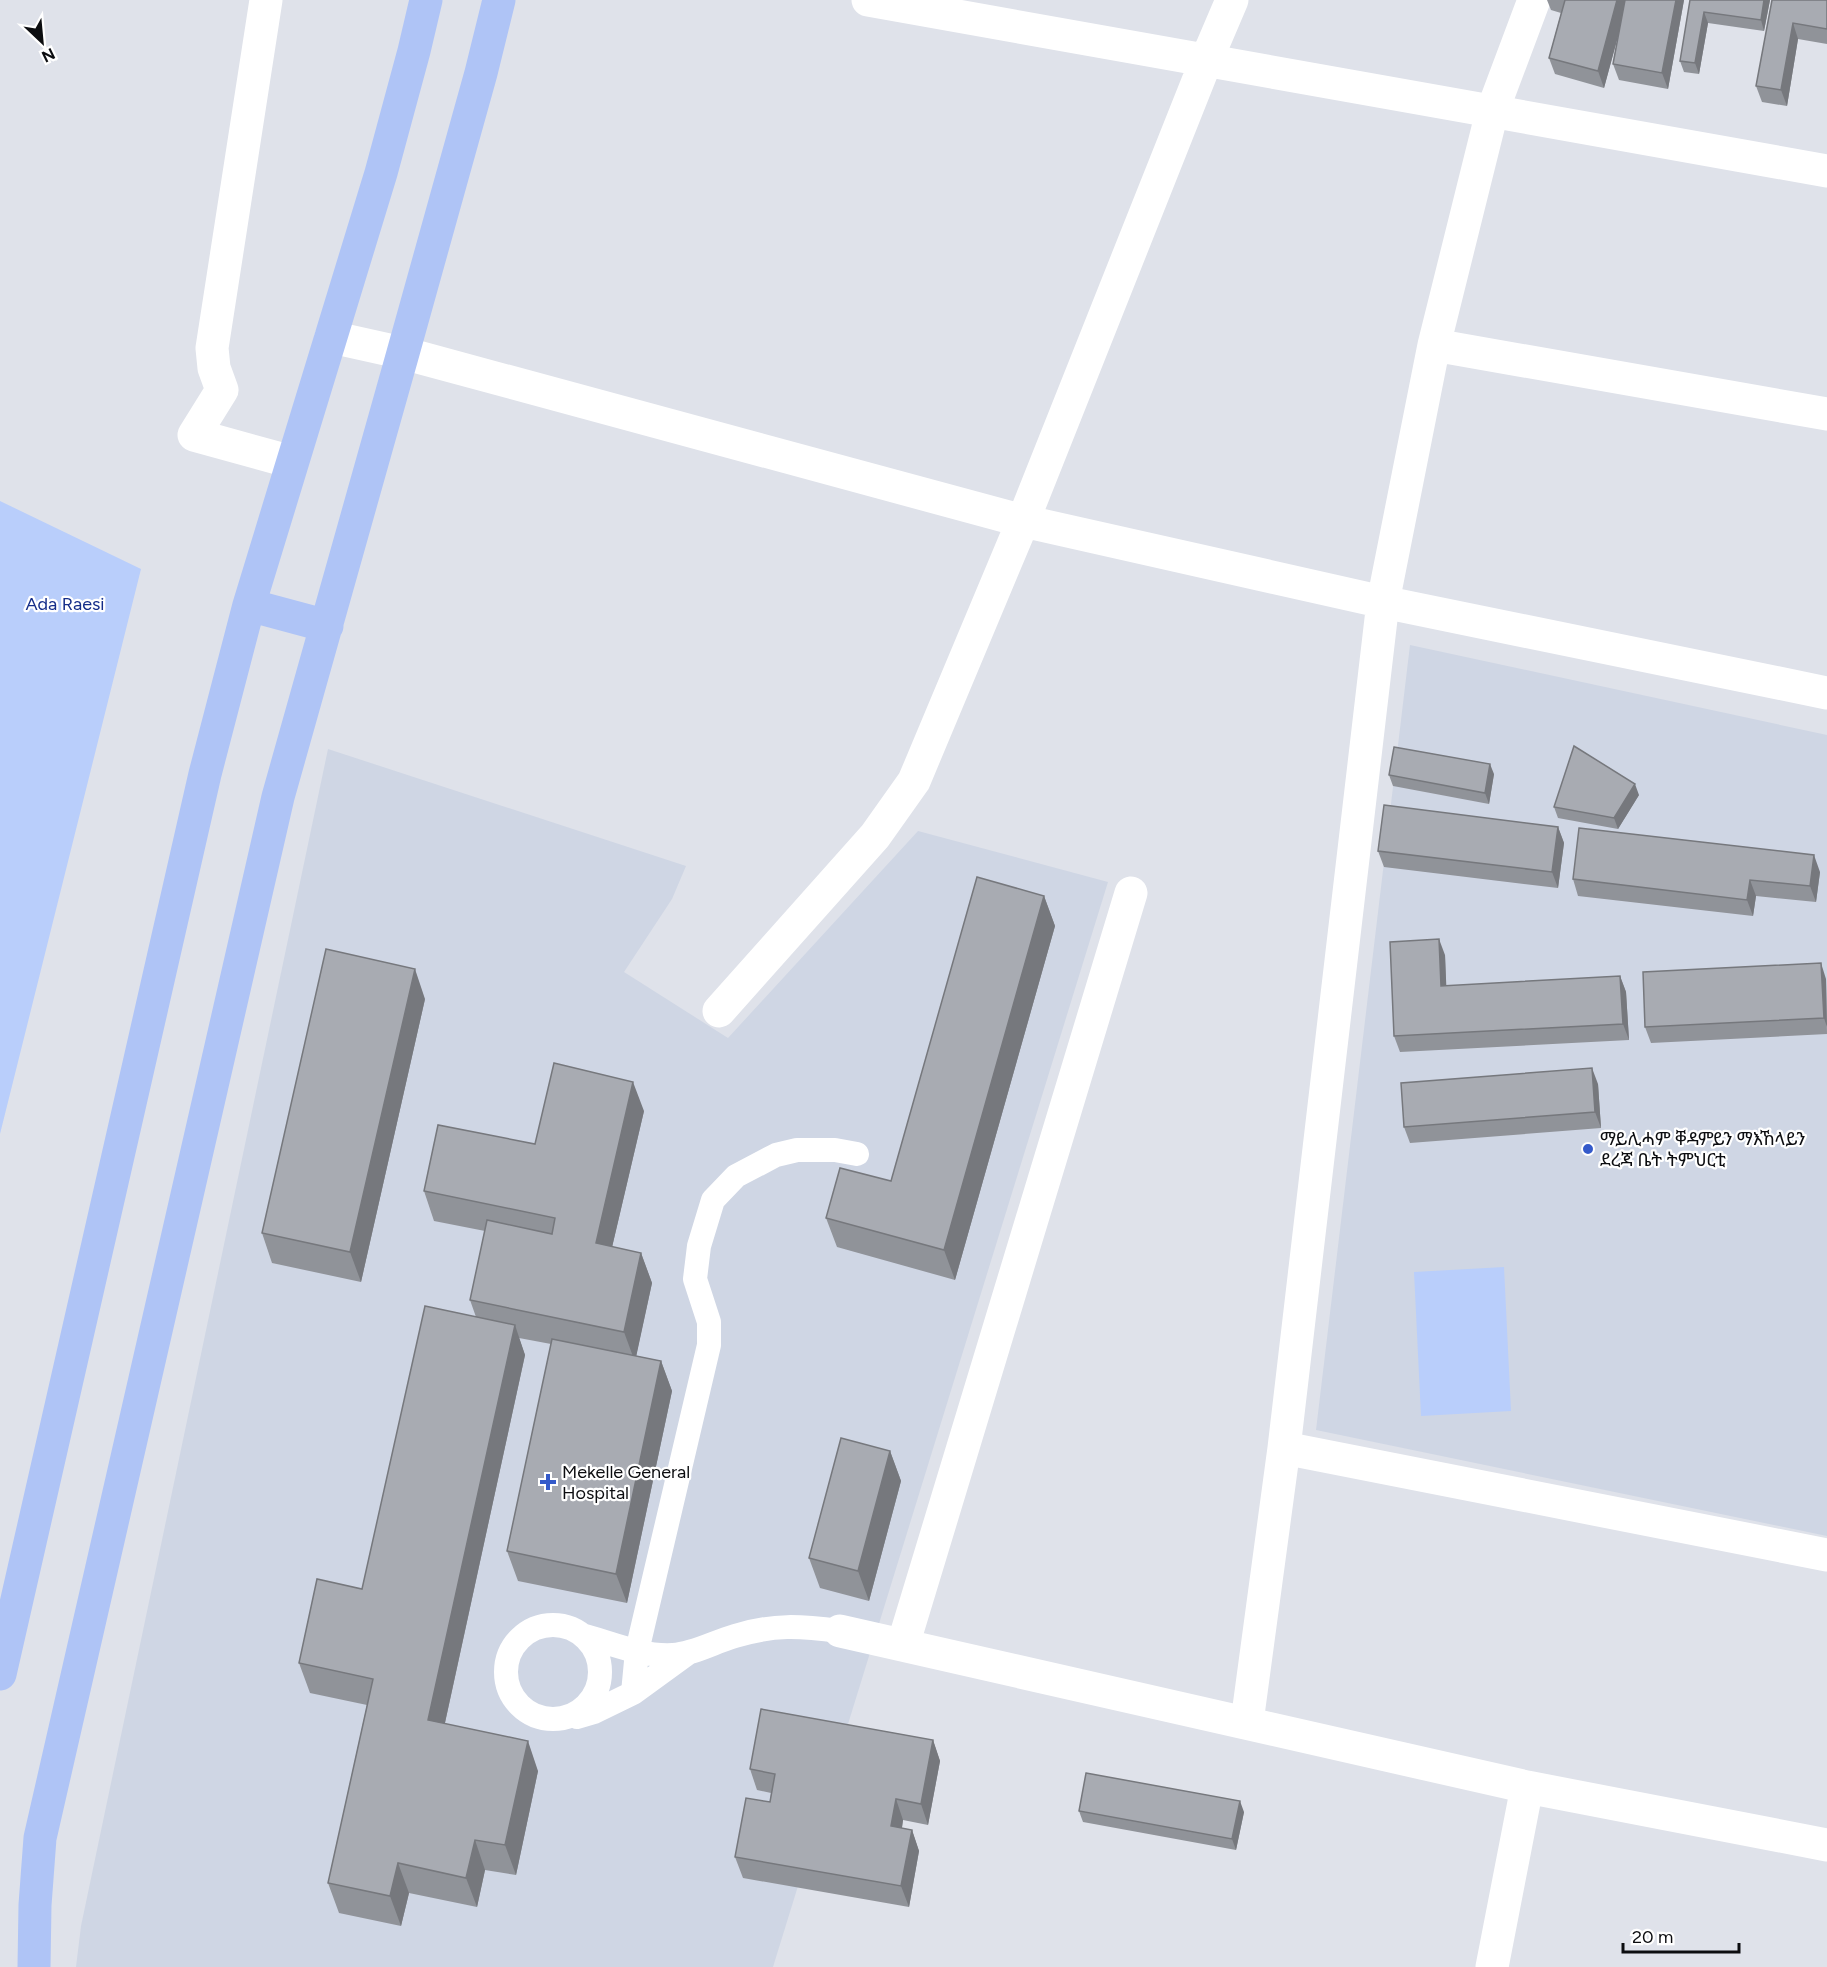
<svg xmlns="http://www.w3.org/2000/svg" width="1827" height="1967" viewBox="0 0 1827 1967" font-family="Figtree,'Noto Sans Ethiopic',sans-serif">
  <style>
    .built { fill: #cfd6e4 }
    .green { fill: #b9cefb }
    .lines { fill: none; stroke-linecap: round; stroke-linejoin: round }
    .lane { stroke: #fff; stroke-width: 24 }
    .street { stroke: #fff; stroke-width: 33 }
    .primary { stroke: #afc4f6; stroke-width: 33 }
    .wall { fill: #909399 }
    .shaded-wall { fill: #76787d }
    .building { fill: #a8abb2; stroke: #76787d; stroke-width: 1.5 }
    .poi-dot { fill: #345aca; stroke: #fff; stroke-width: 2 }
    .labels { text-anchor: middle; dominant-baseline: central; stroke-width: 4.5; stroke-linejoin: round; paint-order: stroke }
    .park-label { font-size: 18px; fill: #142d89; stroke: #fff }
    .poi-label { font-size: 18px; fill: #0c0d10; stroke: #fff; text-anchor: start }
  </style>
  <rect width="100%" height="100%" fill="#dfe2ea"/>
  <path class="built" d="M1410,645L1827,735V1536L1316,1430Z
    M328,749L686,866L672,899L624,972L728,1038L918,831L1108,882L773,1967H76L81,1926Z"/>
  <path class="green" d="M0,501L141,569L0,1134Z
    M1504,1267L1511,1411L1421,1416L1414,1272Z"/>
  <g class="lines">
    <path class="lane" d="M506 1672a47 47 0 1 1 94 0a47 47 0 1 1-94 0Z
      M582,1635C611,1643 643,1657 673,1655C694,1654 714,1642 735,1636C774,1624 800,1626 840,1631
      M633,1693L637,1651L709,1345V1322L695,1279L699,1246L713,1200L736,1176L776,1155L797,1150H835L857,1154
      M577,1717L594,1712L633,1693L688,1653"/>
    <path class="street" d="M266,0L212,348L214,368L222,390L194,435L292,462
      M868,0L1827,171
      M331,337L403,353L1023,521L1383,602L1827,693
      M1434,345L1827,414
      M719,1011L875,836L914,781L1023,521L1206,61L1232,0
      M1284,1448L1827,1555
      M840,1631L1527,1787L1827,1845
      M903,1645L1131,893
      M1247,1722L1284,1448L1383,602L1434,345L1492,112L1534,0
      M1492,1967L1527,1787"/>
    <path class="primary" d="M249,605L327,626
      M0,1674L205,774L249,605L381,173L414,51L426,0
      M34,1967L35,1905L40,1838L278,797L403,353L481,73L499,0"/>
  </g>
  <path class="wall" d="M1547,0H1684L1668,89L1619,80L1613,64L1619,32L1604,88L1555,74L1549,58L1561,13L1551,10Z
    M1690,0H1770L1764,31L1708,23L1699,74L1684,72L1680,61Z
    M1772,0H1827V44L1798,39L1787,106L1762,102L1756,86Z
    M1494,774L1489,804L1393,786L1389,775Z
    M1639,795L1618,829L1558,818L1554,807Z
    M1558,827L1564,843L1558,888L1384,867L1378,851Z
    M1820,872L1816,902L1756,896L1753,916L1578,896L1573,879Z
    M1044,896L1055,926L955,1280L837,1247L826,1218L891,1181Z
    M1445,955L1446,986L1620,976L1626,992L1629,1040L1400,1052L1394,1036Z
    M1826,979L1827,1034L1651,1043L1645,1027Z
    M425,999L361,1282L272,1263L262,1233Z
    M1598,1084L1601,1128L1410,1143L1404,1127Z
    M644,1111L612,1247L641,1253L652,1283L636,1356L661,1361L672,1391L627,1603L518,1581L507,1551L551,1344L519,1338L525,1355L445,1723L538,1771L516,1875L485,1870L477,1907L409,1893L401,1926L339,1913L328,1883L367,1705L310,1693L299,1663L362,1589L476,1317L470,1300L485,1231L434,1221L424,1191L535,1144Z
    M890,1451L901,1481L869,1601L820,1588L809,1558Z
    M933,1740L940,1761L928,1825L903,1820L902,1828L912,1830L919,1851L909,1907L743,1878L735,1857L770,1802L771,1793L757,1790L750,1769Z
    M1079,1811L1244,1812L1236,1850L1083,1822Z"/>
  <path class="shaded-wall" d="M1617,0H1628L1604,88L1598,71Z
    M1676,0H1684L1668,89L1662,73Z
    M1764,0H1770L1764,31L1761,20Z
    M1704,12L1708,23L1699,74L1695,63Z
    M1793,23L1798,39L1787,106L1781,90Z
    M1490,764L1494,774L1489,804L1485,793Z
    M1635,784L1639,795L1618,829L1614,818Z
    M1558,827L1564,843L1558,888L1552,872Z
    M1814,855L1820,872L1816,902L1810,886Z
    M1750,880L1756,896L1753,916L1747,900Z
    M1044,896L1055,926L955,1280L944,1250Z
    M1439,939L1445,955L1447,1002L1441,986Z
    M1821,963L1826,979L1827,1027L1824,1018Z
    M415,969L425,999L361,1282L350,1252Z
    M1620,976L1626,992L1629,1040L1623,1024Z
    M1592,1068L1598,1084L1601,1128L1595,1112Z
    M633,1082L644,1111L606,1273L596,1243Z
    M641,1253L652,1283L635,1362L624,1332Z
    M515,1325L525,1355L439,1750L428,1720Z
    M661,1361L672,1391L627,1603L616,1574Z
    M890,1451L901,1481L869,1601L858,1571Z
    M933,1740L940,1761L928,1825L921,1804Z
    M528,1741L538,1771L516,1875L505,1845Z
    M896,1799L903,1820L899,1847L891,1826Z
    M1240,1801L1244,1812L1236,1850L1232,1839Z
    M912,1830L919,1851L909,1907L901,1886Z
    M475,1840L485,1870L477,1907L466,1878Z
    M398,1863L409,1893L401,1926L390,1896Z"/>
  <path class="building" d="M1565,0H1617L1598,71L1549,58Z
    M1625,0H1676L1662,73L1613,64Z
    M1690,0H1764L1761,20L1704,12L1695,63L1680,61Z
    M1772,0H1827V29L1793,23L1781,90L1756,86Z
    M1574,746L1635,784L1614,818L1554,807Z
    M1394,747L1490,764L1485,793L1389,775Z
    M1384,805L1558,827L1552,872L1378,851Z
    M1579,828L1814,855L1810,886L1750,880L1747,900L1573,879Z
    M977,877L1044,896L944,1250L826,1218L840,1168L891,1181Z
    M1439,939L1441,986L1620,976L1623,1024L1394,1036L1390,942Z
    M326,949L415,969L350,1252L262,1233Z
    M1821,963L1824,1018L1645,1027L1643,972Z
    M554,1063L633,1082L596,1243L641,1253L624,1332L470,1300L487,1220L552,1234L555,1218L424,1191L438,1125L535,1144Z
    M1592,1068L1595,1112L1404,1127L1401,1083Z
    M425,1306L515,1325L428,1720L528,1741L505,1845L475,1840L466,1878L398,1863L390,1896L328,1883L373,1679L299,1663L317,1579L362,1589Z
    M552,1339L661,1361L616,1574L507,1551Z
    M841,1438L890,1451L858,1571L809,1558Z
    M761,1709L933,1740L921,1804L896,1799L891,1826L912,1830L901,1886L735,1857L746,1798L770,1802L775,1774L750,1769Z
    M1086,1773L1240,1801L1232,1839L1079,1811Z"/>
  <g class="poi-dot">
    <circle cx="1588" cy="1149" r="6"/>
    <path d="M545 1473h6v6h6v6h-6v6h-6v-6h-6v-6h6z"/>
  </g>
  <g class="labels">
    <g class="park-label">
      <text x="65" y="604">Ada Raesi</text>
    </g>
    <g class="poi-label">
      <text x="1600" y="1139">ማይሊሓም ቐዳምይን ማእኸላይን<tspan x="1600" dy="21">ደረጃ ቤት ትምህርቲ</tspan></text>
      <text x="562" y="1472">Mekelle General<tspan x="562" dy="21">Hospital</tspan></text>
    </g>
  </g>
  <g transform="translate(42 42) rotate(154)" stroke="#ffffff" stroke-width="4.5" paint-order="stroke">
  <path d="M0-4.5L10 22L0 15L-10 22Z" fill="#0c0d10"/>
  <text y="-9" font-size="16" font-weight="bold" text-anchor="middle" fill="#0c0d10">N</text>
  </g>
  <path d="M1623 1943v9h116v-9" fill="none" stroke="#0c0d10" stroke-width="3"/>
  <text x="1632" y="1943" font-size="18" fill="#0c0d10" stroke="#ffffff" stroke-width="4.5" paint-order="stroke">20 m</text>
</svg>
